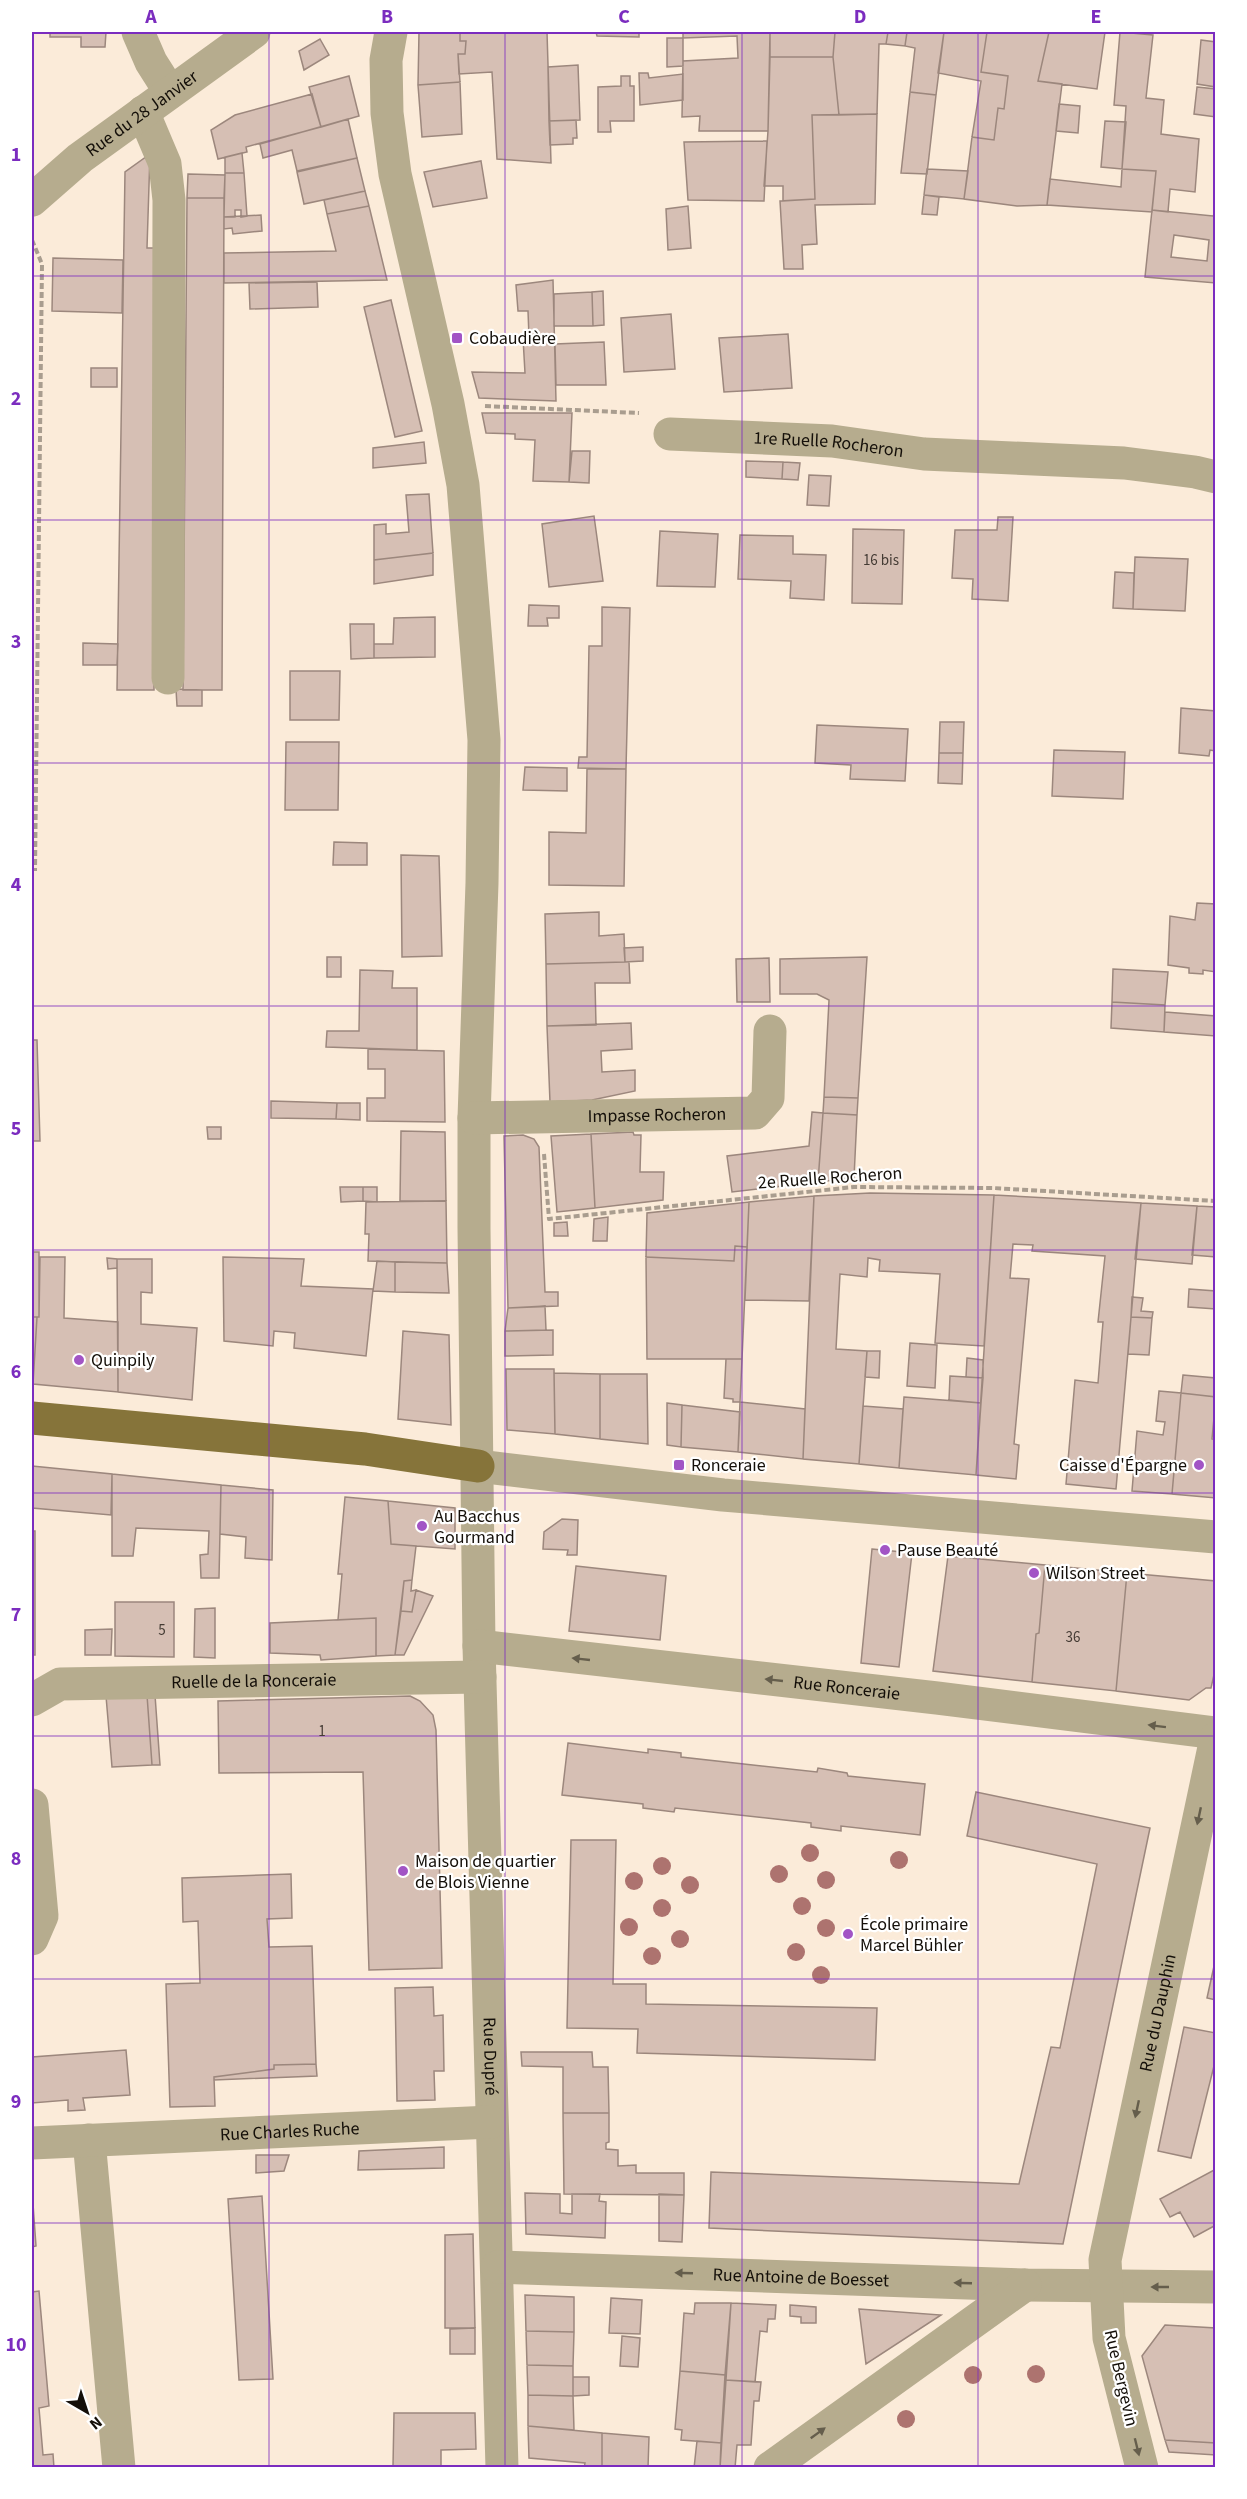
<svg xmlns="http://www.w3.org/2000/svg" width="1247" height="2499" viewBox="0 0 1247 2499" font-family="'Source Sans 3',sans-serif">
  <style>
    .building { fill: #d6bfb4; stroke: #9c877d; stroke-width: 1.5; fill-rule: evenodd }
    .lines { fill: none; stroke-linecap: round; stroke-linejoin: round }
    .path { stroke: #a99d8f; stroke-width: 4; stroke-dasharray: 6 3; stroke-linecap: butt }
    .minor { stroke: #b6ac8e; stroke-width: 33 }
    .major { stroke: #86743a; stroke-width: 33 }
    .tree { fill: #ad736f }
    .oneway { fill: #655e4c }
    .grid { fill: none; stroke: #7b2cbf; stroke-width: 1.5; stroke-opacity: 0.55 }
    .poi-dot { fill: #a254c5; stroke: #fff; stroke-width: 2 }
    .labels { text-anchor: middle; dominant-baseline: central; stroke-width: 4.5; stroke-linejoin: round; paint-order: stroke }
    .number-label { font-size: 15px; fill: #443b34 }
    .street-label { font-size: 18px; fill: #140f09; stroke: #fff }
    .poi-label { font-size: 18px; fill: #140f09; stroke: #fff; text-anchor: start }
    .neatline { fill: none; stroke: #7b2cbf; stroke-width: 2 }
    .grid-label { font-size: 20px; text-anchor: middle; font-weight: bold; fill: #7b2cbf }
  </style>
  <rect width="100%" height="100%" fill="#fbebd9"/>
  <path class="building" d="M50,32H106L105,47H81V37H50Z
    M419,32H460V41H466L465,54H458L460,82L418,85Z
    M460,32H547L551,163L497,159L492,72L459,74L458,54H465L466,41H460Z
    M596,32H639V37L597,36Z
    M683,32H770L768,131H699L700,116L682,117L683,61L738,58L737,36L683,38Z
    M770,32H835L833,57H770Z
    M835,32H888L886,44H879L877,114L839,115L833,57Z
    M888,32H907L905,46L886,44Z
    M907,32H944L936,95L910,92L915,48L905,46Z
    M944,32H987L981,72L1008,76L1004,109L998,108L994,140L972,137L981,81L938,73Z
    M987,32H1049L1038,81L1062,84L1047,205L1017,206L964,199L972,137L994,140L998,108L1004,109L1008,76L981,72Z
    M1049,32H1105L1097,89L1038,81Z
    M1120,32L1153,35L1146,98L1164,100L1161,134L1199,139L1195,192L1170,189L1168,212L1152,210L1156,171L1122,169L1126,106L1114,105Z
    M667,38H683V66L667,67Z
    M320,39L329,55L304,70L299,51Z
    M1201,40L1216,42V87L1197,84Z
    M770,57H833L839,115H812L815,199L783,201V186H764L768,131Z
    M578,65L580,120L549,121L548,67Z
    M639,73H648L649,78L683,74V100L640,105Z
    M349,76L359,116L321,127L309,87Z
    M621,76H630V86H634V121H610L611,132H598V87L621,86Z
    M460,82L462,134L422,137L418,85Z
    M1197,87L1216,89V117L1194,114Z
    M910,92L936,95L927,174L901,173Z
    M312,94L321,127L246,147L247,152L218,159L211,130L235,115Z
    M1059,104L1080,106L1078,133L1056,131Z
    M877,114L875,204L815,205L817,244L802,245L803,269H784L780,201L815,199L812,115Z
    M348,119L357,158L297,171L292,150L263,158L260,144Z
    M576,120L577,138H573V144L550,145L549,121Z
    M1105,121L1126,122L1122,169L1101,167Z
    M767,141L764,201L688,200L684,142Z
    M242,153L244,173H225V157Z
    M150,154L147,248H156L154,690H117L125,172Z
    M357,158L365,191L304,204L297,172Z
    M481,161L487,198L433,207L424,172Z
    M927,169L968,171L964,199L924,195Z
    M1122,169L1156,171L1152,212L1047,205L1050,179L1121,187Z
    M225,173H244L247,216L241,217V210H235V217H224Z
    M188,174L225,175L224,198H187Z
    M365,191L369,206L327,214L324,200Z
    M924,195L939,197L937,215L922,214Z
    M187,198H224L222,690H183Z
    M369,206L387,280L224,283V253L336,251L327,214Z
    M688,206L691,248L668,250L666,209Z
    M1152,210L1213,216L1216,212V283L1145,277ZM1174,235L1209,240L1207,261L1171,257Z
    M261,215L262,231L233,234L232,228L224,229V217Z
    M53,258L123,260L122,313L52,311Z
    M553,280L556,401L479,398L472,372L525,373L523,338L529,337L528,311H518L516,285Z
    M317,282L318,307L250,309L249,283Z
    M603,291L604,325L593,326L592,292Z
    M592,292L593,326H554V294Z
    M391,300L422,431L395,437L364,307Z
    M671,314L675,369L624,372L621,318Z
    M788,334L792,388L724,392L719,338Z
    M604,342L606,385H556L555,344Z
    M91,368H117V387H91Z
    M482,413H572L569,482L533,481L535,440L515,439V434L486,433Z
    M424,442L426,463L373,468V448Z
    M572,451H590L589,483L569,482Z
    M746,461L783,462L782,479L746,477Z
    M783,462L800,463L798,480L782,479Z
    M809,475L831,476L829,506L807,505Z
    M429,494L433,553L374,560V525L386,524V534L409,532L406,495Z
    M594,516L603,581L549,587L542,524Z
    M998,517H1013L1008,601L972,599L973,579L952,578L955,530H997Z
    M853,529L904,530L902,604L852,603Z
    M660,531L718,534L715,587L657,586Z
    M740,535L793,536V554L826,555L824,600L790,598L791,581L738,579Z
    M433,553V575L374,584V560Z
    M1135,557L1188,559L1185,611L1133,609Z
    M1115,572L1134,573L1133,609L1113,608Z
    M529,605L559,606V618H547L548,626H528Z
    M602,607L630,608L626,769L578,768L579,757H587L589,646H602Z
    M435,617V657L374,658V644H393L394,618Z
    M350,624H374V658L351,659Z
    M83,643L118,644L117,665H83Z
    M290,671H340L339,720H290Z
    M176,689L202,690V706H177Z
    M1181,708L1216,711V751L1210,750L1209,756L1179,753Z
    M940,722H964L963,753H939Z
    M817,725L908,729L905,781L850,779L851,765L815,763Z
    M286,742H339L338,810H285Z
    M1054,750L1125,752L1123,799L1052,796Z
    M939,753H963L962,784L938,783Z
    M525,767L567,768V791L523,790Z
    M587,769H626L624,886L549,885V832L586,833Z
    M334,842L367,843V865H333Z
    M401,855L439,856L442,956L402,957Z
    M1197,903L1216,904V972L1203,970V974L1189,973V968L1168,965L1170,916L1195,920Z
    M599,912V936L624,934L625,962L546,964L545,914Z
    M643,947V961L625,962L624,948Z
    M327,957H341V977H327Z
    M867,957L858,1098L824,1097L829,1000L817,994H780V959Z
    M769,958L770,1002H737L736,959Z
    M625,962H629L630,983H595L596,1025L547,1026L546,964Z
    M1113,969L1168,972L1165,1005L1112,1002Z
    M360,970L393,971L392,988H417V1050L326,1047L327,1031H359Z
    M1112,1002L1165,1005L1164,1032L1111,1028Z
    M1165,1012L1216,1016V1036L1164,1032Z
    M631,1023L632,1049L601,1051L602,1072L635,1070V1091L592,1100L550,1102L547,1026Z
    M32,1040H37L40,1141H32Z
    M368,1049L444,1051L445,1122L367,1121V1098H385V1069H368Z
    M824,1097L858,1098L857,1115L823,1113Z
    M271,1101L337,1103L336,1119L271,1118Z
    M337,1103H360V1120L336,1119Z
    M812,1112L823,1113L818,1182L732,1192L727,1156L809,1146Z
    M823,1113L857,1115L854,1178L818,1182Z
    M207,1127H221V1139H208Z
    M401,1131L445,1132L446,1201H400Z
    M633,1132L634,1135H641L640,1172H664L663,1200L595,1208L591,1134Z
    M591,1134L595,1208L557,1212L551,1136Z
    M523,1135L534,1139L539,1147L545,1292H558V1306L508,1308L504,1136Z
    M340,1187H363V1201L341,1202Z
    M363,1187H377V1202L363,1201Z
    M870,1193L994,1195L984,1346L935,1343L940,1274L879,1271L880,1260L868,1258L867,1277L840,1274L836,1349L867,1351L859,1464L803,1459L814,1196Z
    M994,1195L1141,1203L1116,1489L1066,1484L1075,1380L1098,1383L1103,1322H1098L1105,1256L1032,1251L1033,1245L1013,1244L1010,1278L1029,1279L1014,1444L1019,1445L1016,1479L976,1475Z
    M814,1196L809,1301L745,1300L749,1202Z
    M446,1201L447,1263L368,1261L369,1234H365L366,1202Z
    M749,1202L747,1247L735,1246L734,1261L646,1257L647,1213Z
    M1141,1203L1197,1206L1192,1264L1135,1259Z
    M1197,1206L1216,1207V1257L1192,1255Z
    M608,1217L607,1241H593L594,1219Z
    M567,1222L568,1236H554V1223Z
    M735,1246L747,1247L742,1359H647L646,1257L734,1261Z
    M32,1252H39V1317H32Z
    M40,1257H65L64,1318L118,1322V1392L33,1384L37,1317H39Z
    M223,1257L304,1259L301,1286L373,1289L366,1356L294,1348L295,1333L274,1331L273,1346L224,1341Z
    M107,1258L117,1259V1268L108,1269Z
    M117,1259H152V1293L141,1292V1324L197,1328L192,1400L118,1392Z
    M377,1261L395,1262V1292L373,1291Z
    M395,1262L447,1263L449,1293L395,1292Z
    M1189,1289L1216,1291V1309L1188,1307Z
    M1132,1297L1143,1298L1141,1311L1153,1312L1152,1318L1131,1317Z
    M545,1306L546,1330L505,1331L508,1308Z
    M32,1317H37L33,1384H32Z
    M1131,1317L1152,1318L1149,1355L1128,1354Z
    M553,1330V1355L505,1356V1331Z
    M403,1331L449,1335L451,1425L398,1419Z
    M910,1343L937,1345L935,1388L907,1386Z
    M867,1351H880L879,1378L865,1377Z
    M967,1358L983,1360V1378L966,1377Z
    M726,1359H742L740,1402H733V1399L724,1398Z
    M506,1369H554L555,1434L507,1430Z
    M554,1373L600,1374V1439L555,1434Z
    M600,1374H647L648,1444L600,1439Z
    M1183,1375L1216,1378V1397L1181,1393Z
    M950,1376L983,1378L981,1403L949,1400Z
    M1159,1391L1181,1393L1172,1494L1132,1491L1137,1431L1163,1435L1165,1422L1156,1421Z
    M1181,1393L1216,1397L1212,1439L1216,1440V1498L1172,1494Z
    M904,1397L981,1403L976,1475L899,1468Z
    M740,1402L805,1409L803,1459L738,1452Z
    M667,1403L682,1405L681,1447L667,1445Z
    M682,1405L740,1412L738,1452L681,1447Z
    M863,1406L903,1409L899,1468L859,1464Z
    M32,1466L112,1474L111,1515L32,1508Z
    M112,1474L221,1485L219,1578H201L200,1555L208,1554L209,1531L136,1528L133,1556H112Z
    M221,1485L273,1490L272,1560L245,1558L246,1537L220,1534Z
    M345,1497L388,1501L391,1544L416,1546L412,1580L404,1581L395,1655L376,1656V1618L338,1620L342,1574H338Z
    M388,1501L455,1508V1549L391,1544Z
    M562,1519L578,1520L577,1555H567L568,1550L543,1549L544,1532Z
    M32,1531H35V1655H32Z
    M872,1549L912,1553L899,1667L861,1663Z
    M948,1556L1045,1565L1039,1633L1036,1634L1032,1682L933,1671Z
    M1045,1565L1127,1573L1116,1691L1032,1682L1036,1634L1039,1633Z
    M576,1566L666,1576L660,1640L569,1631Z
    M1127,1573L1216,1581V1666L1211,1688H1206L1189,1700L1116,1691Z
    M412,1580L411,1591L416,1590L412,1612L401,1611L404,1581Z
    M416,1590L433,1596L404,1655H395L401,1611L412,1612Z
    M115,1602H174V1657L115,1656Z
    M215,1608V1658L194,1657L195,1609Z
    M376,1618V1656L321,1660L320,1655L270,1653V1623Z
    M112,1629L111,1655H85V1630Z
    M147,1695H155L160,1765H152Z
    M147,1695L152,1765L112,1767L106,1696Z
    M410,1696L420,1701L433,1715L436,1730L442,1968L369,1970L363,1772L219,1773L218,1701Z
    M568,1743L648,1753V1749L681,1753V1757L817,1772L818,1768L847,1773L848,1776L925,1784L920,1835L841,1826V1831L811,1827V1823L675,1808L674,1812L643,1808V1804L562,1795Z
    M976,1792L1150,1828L1063,2244L709,2228L711,2172L1019,2184L1051,2047L1060,2048L1097,1864L967,1836Z
    M571,1840H616L613,1984H646V2004L877,2008L875,2060L637,2053L638,2029L567,2028Z
    M291,1874L292,1918L267,1919L269,1947L312,1946L316,2064L274,2065V2069L214,2077L215,2106L170,2107L166,1984L200,1983L198,1921L183,1922L182,1878Z
    M1216,1957V2000L1207,1998Z
    M433,1987L434,2016L443,2015L444,2071H434L435,2100L397,2101L395,1988Z
    M1184,2027L1216,2033V2058L1191,2158L1158,2151Z
    M126,2050L130,2095L83,2098L85,2110L68,2111V2100L32,2103V2057Z
    M521,2052H592L593,2067H608L609,2113H563V2067L522,2066Z
    M316,2064L317,2076L214,2080V2077L274,2069V2065Z
    M563,2113H609V2142L606,2143V2149L618,2150V2166L636,2165V2173H684V2195L564,2194Z
    M444,2147V2168L358,2170L359,2151Z
    M256,2155H289L284,2171L256,2173Z
    M1216,2169V2225L1194,2237L1180,2212L1170,2217L1160,2199Z
    M32,2190L36,2246L32,2247Z
    M525,2193L560,2194V2213L572,2214V2194H600L599,2201L606,2202L605,2238L526,2234Z
    M659,2194L684,2195L682,2242L659,2241Z
    M262,2196L273,2379L239,2380L228,2199Z
    M473,2234L475,2328H445V2235Z
    M39,2291L49,2406L39,2408L43,2455L53,2454L54,2468H32V2292Z
    M525,2295L574,2297V2332L526,2331Z
    M611,2298L642,2300L640,2334L609,2333Z
    M695,2303H731L725,2375L680,2371L684,2313L694,2314Z
    M731,2303L776,2305L775,2319H768L767,2332L760,2331L755,2382L726,2380Z
    M790,2305L816,2307V2323H801V2317L790,2316Z
    M859,2309L941,2315L866,2364Z
    M1165,2325L1216,2328V2443L1165,2440L1142,2356Z
    M475,2328V2354H450V2329Z
    M526,2331L574,2332L573,2366L527,2365Z
    M622,2336L640,2338L638,2367L620,2366Z
    M527,2365L573,2366V2396L528,2395Z
    M680,2371L725,2375L721,2443L681,2440L682,2430L675,2429Z
    M573,2377H589V2395L573,2396Z
    M726,2380L761,2382L759,2401H754L751,2445H737L735,2468H720Z
    M528,2395L573,2396L574,2430L528,2426Z
    M394,2413H475L476,2449L441,2450V2468L393,2466Z
    M528,2426L602,2433V2468H584L585,2463L529,2458Z
    M602,2433L649,2437L648,2468H602Z
    M1165,2440L1216,2443V2455L1169,2452Z
    M697,2441L721,2443L720,2468H694Z"/>
  <g class="lines">
    <path class="path" d="M32,240L42,264L35,871
      M485,406L639,413
      M544,1154L549,1219L854,1187L993,1188L1216,1201"/>
    <g class="minor">
      <path d="M138,32L151,62L170,92"/>
      <path id="s1" d="M391,32L386,60L387,113L395,174L448,404L463,485L484,740L482,883L474,1118V1228L479,1646L502,2468"/>
      <path d="M143,112L165,164L169,200L168,678"/>
      <path id="s2" d="M32,200L80,158L254,32"/>
      <path id="s3" d="M670,434L832,441L924,454L1124,463L1195,472L1216,477"/>
      <path id="s4" d="M474,1118L755,1113L768,1098L770,1031"/>
      <path d="M478,1466L723,1495L1216,1537"/>
      <path id="s5" d="M479,1646L937,1698L1216,1733"/>
      <path id="s6" d="M32,1700L60,1684L480,1677"/>
      <path d="M32,1805L42,1916L32,1939"/>
      <path d="M89,2140L119,2468"/>
      <path id="s7" d="M32,2143L491,2122"/>
      <path id="s8" d="M497,2267L1025,2285L1216,2287"/>
      <path d="M770,2468L1025,2285"/>
      <path id="s9" d="M1142,2468L1109,2338L1105,2260L1216,1738"/>
    </g>
    <path class="major" d="M32,1418L365,1449L478,1466"/>
  </g>
  <g class="tree">
    <circle cx="810" cy="1853" r="9"/>
    <circle cx="899" cy="1860" r="9"/>
    <circle cx="662" cy="1866" r="9"/>
    <circle cx="779" cy="1874" r="9"/>
    <circle cx="826" cy="1880" r="9"/>
    <circle cx="634" cy="1881" r="9"/>
    <circle cx="690" cy="1885" r="9"/>
    <circle cx="802" cy="1906" r="9"/>
    <circle cx="662" cy="1908" r="9"/>
    <circle cx="629" cy="1927" r="9"/>
    <circle cx="826" cy="1928" r="9"/>
    <circle cx="680" cy="1939" r="9"/>
    <circle cx="796" cy="1952" r="9"/>
    <circle cx="652" cy="1956" r="9"/>
    <circle cx="821" cy="1975" r="9"/>
    <circle cx="1036" cy="2374" r="9"/>
    <circle cx="973" cy="2375" r="9"/>
    <circle cx="906" cy="2419" r="9"/>
  </g>
  <defs><path id="oneway-solid" d="M-6-.8H1V-3.2L6.5 0L1 3.2V.8H-6Z" transform="scale(1.5)"/></defs>
  <g class="oneway">
    <use href="#oneway-solid" transform="translate(581 1659) rotate(-174)"/>
    <use href="#oneway-solid" transform="translate(774 1680) rotate(-174)"/>
    <use href="#oneway-solid" transform="translate(1157 1726) rotate(-173)"/>
    <use href="#oneway-solid" transform="translate(1199 1816) rotate(102)"/>
    <use href="#oneway-solid" transform="translate(1137 2109) rotate(102)"/>
    <use href="#oneway-solid" transform="translate(684 2273) rotate(-178)"/>
    <use href="#oneway-solid" transform="translate(963 2283) rotate(-178)"/>
    <use href="#oneway-solid" transform="translate(1160 2287) rotate(-180)"/>
    <use href="#oneway-solid" transform="translate(818 2433) rotate(-36)"/>
    <use href="#oneway-solid" transform="translate(1137 2447) rotate(76)"/>
  </g>
  <path class="grid" d="M269,32V2468M505,32V2468M742,32V2468M978,32V2468M32,276H1216M32,520H1216M32,763H1216M32,1006H1216M32,1250H1216M32,1493H1216M32,1736H1216M32,1979H1216M32,2223H1216"/>
  <g class="poi-dot">
    <rect x="451" y="332" width="12" height="12" rx="3"/>
    <circle cx="79" cy="1360" r="6"/>
    <rect x="673" y="1459" width="12" height="12" rx="3"/>
    <circle cx="1199" cy="1465" r="6"/>
    <circle cx="422" cy="1526" r="6"/>
    <circle cx="885" cy="1550" r="6"/>
    <circle cx="1034" cy="1573" r="6"/>
    <circle cx="403" cy="1871" r="6"/>
    <circle cx="848" cy="1934" r="6"/>
  </g>
  <g class="labels">
    <g class="number-label">
      <text x="881" y="560">16 bis</text>
      <text x="162" y="1630">5</text>
      <text x="1073" y="1637">36</text>
      <text x="322" y="1731">1</text>
    </g>
    <g class="street-label">
      <text stroke="none"><textPath href="#s2" startOffset="140">Rue du 28 Janvier</textPath></text>
      <text stroke="none"><textPath href="#s3" startOffset="159">1re Ruelle Rocheron</textPath></text>
      <text stroke="none"><textPath href="#s4" startOffset="183">Impasse Rocheron</textPath></text>
      <text transform="translate(830 1178) rotate(-4)">2e Ruelle Rocheron</text>
      <text stroke="none"><textPath href="#s6" startOffset="226">Ruelle de la Ronceraie</textPath></text>
      <text stroke="none"><textPath href="#s5" startOffset="370">Rue Ronceraie</textPath></text>
      <text stroke="none"><textPath href="#s9" startOffset="465">Rue du Dauphin</textPath></text>
      <text stroke="none"><textPath href="#s1" startOffset="2034">Rue Dupré</textPath></text>
      <text stroke="none"><textPath href="#s7" startOffset="258">Rue Charles Ruche</textPath></text>
      <text stroke="none"><textPath href="#s8" startOffset="304">Rue Antoine de Boesset</textPath></text>
      <text transform="translate(1121 2378) rotate(77)">Rue Bergevin</text>
    </g>
    <g class="poi-label">
      <text x="469" y="338">Cobaudière</text>
      <text x="91" y="1360">Quinpily</text>
      <text x="691" y="1465">Ronceraie</text>
      <text x="1187" y="1465" text-anchor="end">Caisse d'Épargne</text>
      <text x="434" y="1516">Au Bacchus<tspan x="434" dy="21">Gourmand</tspan></text>
      <text x="897" y="1550">Pause Beauté</text>
      <text x="1046" y="1573">Wilson Street</text>
      <text x="415" y="1861">Maison de quartier<tspan x="415" dy="21">de Blois Vienne</tspan></text>
      <text x="860" y="1924">École primaire<tspan x="860" dy="21">Marcel Bühler</tspan></text>
    </g>
  </g>
  <rect width="1247" height="2499" fill="none" stroke="#ffffff" stroke-width="66"/>
  <g transform="translate(87 2412) rotate(141)" stroke="#ffffff" stroke-width="4.5" paint-order="stroke">
  <path d="M0-4.5L10 22L0 15L-10 22Z" fill="#140f09"/>
  <text y="-9" font-size="16" font-weight="bold" text-anchor="middle" fill="#140f09">N</text>
  </g>
  <rect x="33" y="33" width="1181" height="2433" class="neatline"/>
  <g class="grid-label">
    <text x="151" y="23">A</text>
    <text x="387" y="23">B</text>
    <text x="624" y="23">C</text>
    <text x="860" y="23">D</text>
    <text x="1096" y="23">E</text>
    <text x="16" y="161">1</text>
    <text x="16" y="405">2</text>
    <text x="16" y="648">3</text>
    <text x="16" y="891">4</text>
    <text x="16" y="1135">5</text>
    <text x="16" y="1378">6</text>
    <text x="16" y="1621">7</text>
    <text x="16" y="1865">8</text>
    <text x="16" y="2108">9</text>
    <text x="16" y="2351">10</text>
  </g>
</svg>
